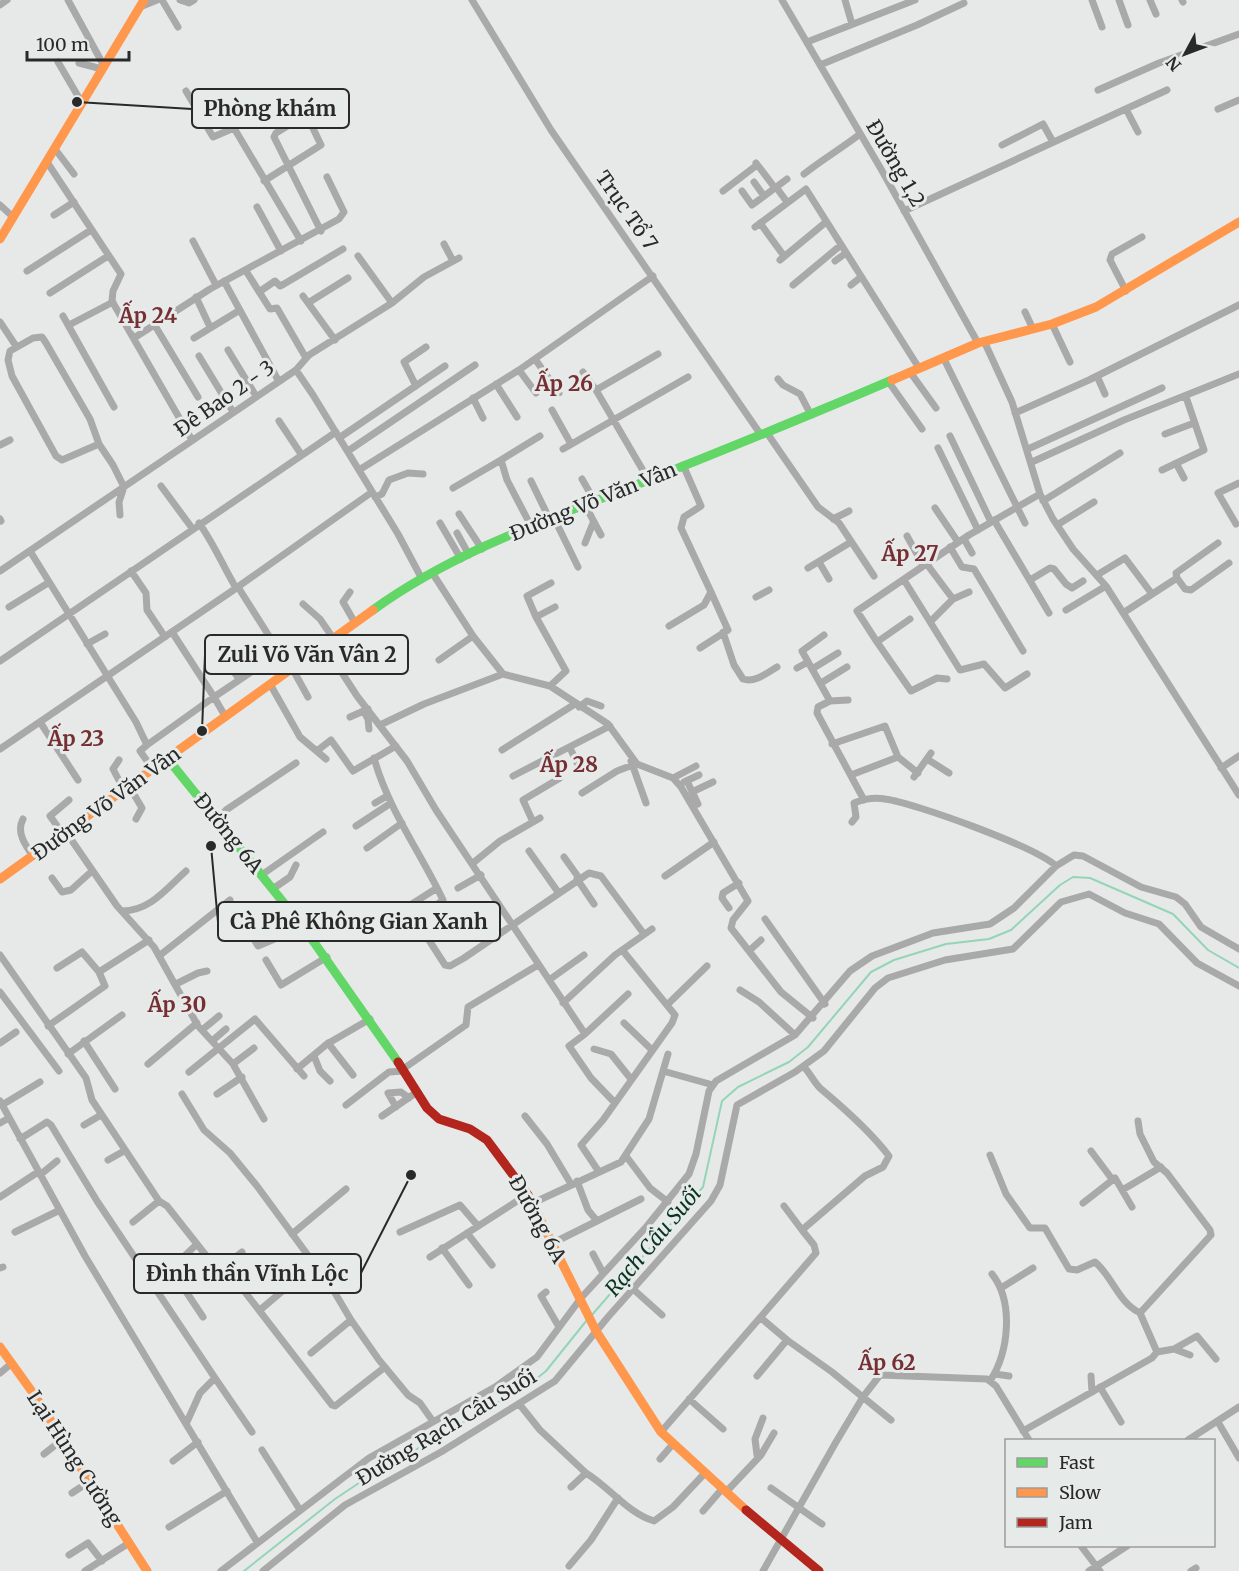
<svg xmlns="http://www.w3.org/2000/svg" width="1239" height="1571" viewBox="0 0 1239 1571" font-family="Merriweather,serif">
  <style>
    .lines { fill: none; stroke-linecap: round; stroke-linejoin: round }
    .stream { stroke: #94d5b7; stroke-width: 2 }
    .street { stroke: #a9a9a9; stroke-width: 7 }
    .fast { stroke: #63d668; stroke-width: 9 }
    .slow { stroke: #ff974d; stroke-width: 9 }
    .jam { stroke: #b3261e; stroke-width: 9 }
    .labels { text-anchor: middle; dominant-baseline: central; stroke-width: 6; stroke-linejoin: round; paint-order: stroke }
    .street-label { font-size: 20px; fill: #282928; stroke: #e6eae8 }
    .neighbourhood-label { font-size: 21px; font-weight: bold; fill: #762f34; stroke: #e6eae8 }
    .water-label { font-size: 21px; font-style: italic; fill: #093322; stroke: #e6eae8 }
    .leader { fill: none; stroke: #282928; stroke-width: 2 }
    .callout-dot { fill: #282928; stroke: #e6eae8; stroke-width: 2 }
    .callout { fill: #e6eae8; stroke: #282928; stroke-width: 2 }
    .callout-label { font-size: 21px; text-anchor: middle; font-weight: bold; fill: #282928 }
  </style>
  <rect width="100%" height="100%" fill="#e7e9e8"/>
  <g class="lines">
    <path class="stream" d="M591,1316L703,1187L722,1101L738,1087L789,1062L808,1047L871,972L894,960L946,944L989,939L1011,930L1060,885L1073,877L1090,878L1173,914L1208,950L1239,968
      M244,1571L335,1499L365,1479L530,1384L546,1371L587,1320"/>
    <path class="street" d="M68,0L104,66
      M162,0L178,27
      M180,0L189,3L194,0
      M472,0L551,130L761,435
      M782,0L881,169L978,343
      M845,0L852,24
      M1092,0L1102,27
      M1119,0L1128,25
      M1150,0L1156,14
      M1182,0L1183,2
      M0,5L7,0
      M140,7L157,0
      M807,42L915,0
      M58,62L82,103
      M79,63L102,69
      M820,65L917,25L964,3
      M1098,90L1159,63L1239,34
      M186,91L213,137L234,128L301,241
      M1126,109L1138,132
      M1218,109L1239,100
      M307,114L276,133L274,137L321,231
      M1002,145L1043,124L1053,142
      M55,149L74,174
      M47,162L121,274L113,291L112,301L192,440
      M756,163L775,188
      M804,174C823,159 842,148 860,134
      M264,181L321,145L298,97
      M754,182L764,196
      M776,187L787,202
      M723,191L757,165
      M742,191L752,205L787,179
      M0,205L12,216
      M257,207L281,251
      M904,211L1167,90
      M54,215L74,202
      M760,223L784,256
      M755,227L806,189L919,368
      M193,241L216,285
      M444,244L453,261
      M358,256L392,303
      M780,260L826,222
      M835,261L846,253
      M27,271L91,230
      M246,271L270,309L277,308L306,358
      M224,281L278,380
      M793,285L841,245
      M851,285L861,277
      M1126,291L1110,260L1112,254L1142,237
      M259,292L275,281L280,286L284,284L343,249
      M50,293L108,256
      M303,296L335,340
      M196,297L210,327
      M308,303L348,278
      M1025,312L1033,329
      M63,316L114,407
      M0,322L16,346
      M154,324L198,397
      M1052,324L1070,362
      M69,325L113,302
      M134,338L210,289L339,219L344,212L327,177
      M194,338L240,310
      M984,341L1012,402L1040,494L1053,519L1073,549L1106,586L1239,795
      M228,350L256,396
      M199,356L233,412
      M535,359L559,393
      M944,359L1025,523
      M296,370L309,355L392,303L424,277L459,258
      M519,370L536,393
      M583,372L596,390
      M910,372L936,408
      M1097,376L1105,394
      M778,379L783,385L800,394L811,415
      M888,381L922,429
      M496,384L517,417
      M416,386L404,362L426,347
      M473,398L483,418
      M552,410L571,444
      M1015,413L1089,380L1239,305
      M279,421L301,454
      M767,433L818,507L839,523L874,576
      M1165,434L1194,423
      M950,436L991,522
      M339,438L445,366
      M99,444L62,460L56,456L12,376L8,360L10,351L33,338L42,337L46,343L90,419L99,444L113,465L124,487L119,502L120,515
      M0,445L10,440
      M938,448L978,530
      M563,449L688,377
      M1028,449L1162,388
      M348,451L475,365
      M1032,462L1124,420L1239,374
      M1176,463L1184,478
      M359,470L519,370L653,276
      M1162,470L1204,450L1186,397
      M582,479L594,500
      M648,479L596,390L658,354
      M531,481L549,518
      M161,486L192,528
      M453,488L501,460
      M375,497L382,494L389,480L408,473L423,474
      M1043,501L1120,453
      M584,503L601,535
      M935,508L958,542
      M459,514L482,549
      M553,516L578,567
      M0,519L1,521
      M833,519L849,511
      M994,520L1049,613
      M199,523C214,544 223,566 236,588
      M440,523L461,559
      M1236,524L1218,493L1239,483
      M1057,525L1094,502
      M531,526L507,480L501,460L540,436
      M457,533L469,555
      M907,536L923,565
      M964,539L972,553
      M585,543L593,523
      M950,547L962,567L974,569L1023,651
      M30,551L136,722L147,745L140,751L152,768
      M819,562L829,579
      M926,563L953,599
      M808,568L851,542
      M0,571L296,370L313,395L398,534L422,579
      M131,571L146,593L147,610L165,637
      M433,574L473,636L503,674L550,686L608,724L637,764L673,778L681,787L748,901L733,920L731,928L781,992L813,1018
      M1097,575L1125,558L1152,594
      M1177,578L1185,589L1191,590L1229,563
      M904,580L960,670L984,664L1005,688L1027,674
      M1030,580L1050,568L1054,569L1066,584L1072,588L1083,581
      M238,587L276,647L275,656L285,673
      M350,592L343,602L355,623
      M756,597L769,590
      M303,604L320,619L333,638
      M9,607L48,583
      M1066,610L1106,586
      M1123,613L1177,578L1176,573L1218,543
      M536,617L555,607
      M910,619L877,642L857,611L969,535L1040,494
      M931,621L953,599L969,592
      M669,626L704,605L711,592L681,528L684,517L701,506L683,465
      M172,632L214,697L275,656
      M723,632L734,665L743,679C755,683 767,673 777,667
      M824,635L802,651L830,701
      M877,642L911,691L937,678L947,679
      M87,644L105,634
      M214,644L239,679
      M324,645L357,696L407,761L436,810L585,1034L569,1046L591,1078L615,1103
      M700,648L728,630L711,592
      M439,660L473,636
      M0,661L336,432
      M292,668L308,697
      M797,668L808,662
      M812,669L838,653
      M821,683L847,667
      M270,684L300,737L326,759
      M550,686L566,671L536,617L527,596L551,583
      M848,700L830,701L818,707L817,713L864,800
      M579,707L587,701L601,706
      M364,712L368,719L369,729
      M350,717L368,709
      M40,722L78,780
      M380,725L424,704L503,674
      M832,744L885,726L898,757L918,773
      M147,745L214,697L225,716
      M570,748L581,771
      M0,749L232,591L372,492
      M318,750L331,740L353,771L396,746
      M502,750L575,704
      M374,758C388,809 421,853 443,900L416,920L445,965L450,966L464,958L589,873L601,876L644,934
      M927,759L949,773
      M119,760L113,769L124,790
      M631,761L646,803
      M1221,768L1239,756
      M851,775L898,757
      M513,776L610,726
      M914,777L931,753
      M673,778L696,766
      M687,781L698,804
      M684,782L699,775
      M129,786L142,808L136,819
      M692,792L713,782
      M582,793L617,771L630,766
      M375,803L387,796
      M23,819C16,832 25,845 33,856
      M218,819L226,810L296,763
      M533,822L523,800L560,778
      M852,822L856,817L854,803C864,799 874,797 885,799C915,803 1036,847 1056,866
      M356,826L391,803
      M66,832L117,906L154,947L198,1026L233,1064L264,1119
      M63,834L50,816L69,800
      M367,848L402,823
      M529,851L558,892
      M564,857L579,878
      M473,863L500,841L540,818
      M263,874L323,832
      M665,876L714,842
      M52,878L62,892L71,890L92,871
      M577,879L594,904
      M274,888L290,877L296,865
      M458,888L481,875
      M729,908L722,898L723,893L739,883
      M122,911C150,911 166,889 186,871
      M401,911L437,888
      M241,918L258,946L284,935
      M765,919L825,1004
      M750,950L761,940
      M0,955L86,1078L92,1100L159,1201L167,1206L208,1258L238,1283L332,1405L335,1406L385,1367
      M159,956L230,900
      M266,960L281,985L327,957
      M99,972L149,940
      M549,980L584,955
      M176,984L198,973L207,971
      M740,990L759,1002L795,1035
      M0,992L59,1071
      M563,1003L615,955L652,929
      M668,1004L707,966
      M624,1023L652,1050
      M48,1026L105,986L99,972L82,952L57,968
      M202,1030L219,1016
      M585,1034L628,994
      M84,1041L115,1089
      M212,1041L226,1029
      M0,1043L16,1032
      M328,1043L353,1075
      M594,1049L611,1054L631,1079
      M68,1054L122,1015
      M314,1056L320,1071L330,1081
      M148,1064L197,1023
      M233,1064L254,1048
      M297,1069L327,1044L370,1019
      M403,1069L466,1025L468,1007L538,965
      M663,1071L713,1085
      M189,1072L255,1019L304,1076
      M182,1094L204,1130L230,1153L257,1186L332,1288L351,1320L311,1353
      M217,1094L242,1077
      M0,1101L85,1256L257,1542
      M2,1105L40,1082
      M346,1105L389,1072L404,1071
      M396,1107L388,1093L401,1092L409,1098
      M382,1116L417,1092
      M525,1116L547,1144L571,1184
      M0,1123L9,1118
      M84,1125L101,1115
      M20,1139L47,1122L51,1125L97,1201L215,1378
      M1091,1151L1112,1179
      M990,1155L1006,1194L1030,1228H1045L1069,1269L1077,1270L1095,1262C1113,1277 1117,1301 1140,1313
      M626,1156L650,1188L668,1202
      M108,1160L124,1151
      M599,1172L581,1145L603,1120L672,1023L675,1015L623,951
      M40,1175L57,1161
      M577,1181L588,1210L597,1221
      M1124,1189L1161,1167
      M0,1197L38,1172
      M533,1203L621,1162L649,1119L668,1054
      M1083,1203L1115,1178L1132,1207
      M784,1206L802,1230
      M133,1222L159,1201
      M15,1232L60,1210
      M400,1232L460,1205L478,1226
      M467,1233L492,1265
      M292,1234L346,1189
      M553,1243L641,1199
      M197,1244L171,1269L203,1317
      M442,1248L469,1285
      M593,1254L603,1273
      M430,1257L528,1194
      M0,1268L3,1267
      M222,1268L242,1252
      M153,1283L171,1269
      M1001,1288L1033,1268
      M633,1289L662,1315
      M546,1292L541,1296L559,1327
      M260,1310L299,1277
      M761,1318L787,1340
      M351,1320L379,1360L408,1395L420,1403L432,1420
      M1174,1349L1190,1355
      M1157,1352L1174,1349L1197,1336L1216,1359
      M0,1373L12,1363
      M995,1374L1009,1376
      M757,1376L787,1340L832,1372L891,1420
      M1091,1376L1092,1392
      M990,1381C1009,1352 1014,1302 992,1274
      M1100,1387L1121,1422
      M689,1399L723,1429
      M520,1405L540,1430L586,1473
      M1218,1422L1239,1458
      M186,1424L200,1393L215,1378L252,1432
      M1023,1431L1152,1358L1157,1352L1140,1313L1211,1235L1210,1230L1167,1173L1154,1162L1140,1134L1138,1121
      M661,1432L816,1253L814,1245L802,1230L865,1176L883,1167L889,1156C870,1131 845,1109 821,1089C815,1084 810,1073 804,1067
      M1188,1440L1239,1407
      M262,1450L300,1510
      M44,1454L63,1439
      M757,1455L755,1439L763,1418
      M660,1459L673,1444
      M173,1461L198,1442
      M571,1487L586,1473C609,1487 629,1514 654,1521L673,1507L705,1473
      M771,1488L822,1524
      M726,1492L761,1455L774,1433
      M72,1493L90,1481
      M703,1511L722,1489
      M169,1527L227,1491
      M1081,1546L1100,1571
      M69,1555L88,1543L102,1561
      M569,1566L591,1540L618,1498
      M85,1571L129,1543
      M221,1571L369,1458L495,1387L537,1357L581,1298L647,1226L689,1174L696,1154L709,1091L716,1081L795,1035L850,971L872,956L933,933L990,924L1014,908L1056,866L1074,855L1083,856L1141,887L1176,897L1185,904L1201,927L1239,949
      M263,1571L345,1505L441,1452L555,1381L608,1317L711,1201L720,1185L737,1105L795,1072L824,1051L875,988L888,978L945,960L1013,949L1061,902L1089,894L1125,913L1159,924L1197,963L1239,986
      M763,1571L836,1442L863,1397L880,1375L987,1379L996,1386L1029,1440
      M1089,1571L1127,1546
      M1191,1571L1196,1568"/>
    <path class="fast" d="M373,610C450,554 543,521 631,487C719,452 806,417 892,380
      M167,758L304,928L398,1062"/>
    <path class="slow" d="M0,239L144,0
      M892,380L978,343L1052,324L1096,307L1239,222
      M0,879L373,610
      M528,1195L596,1331L661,1432L746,1510
      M0,1347L33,1393L147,1571"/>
    <path class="jam" d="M398,1062L427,1108L439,1119L470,1129L487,1140L528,1195
      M746,1510L819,1571"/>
  </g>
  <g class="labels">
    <g class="street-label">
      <text transform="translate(896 163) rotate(60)">Đường 1,2</text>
      <text transform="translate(627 210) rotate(55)">Trục Tổ 7</text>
      <text transform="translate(224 398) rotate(-35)">Đê Bao 2 - 3</text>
      <text transform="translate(593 501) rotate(-22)">Đường Võ Văn Vân</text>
      <text transform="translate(106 803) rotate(-36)">Đường Võ Văn Vân</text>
      <text transform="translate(229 833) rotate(51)">Đường 6A</text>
      <text transform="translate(538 1219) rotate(61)">Đường 6A</text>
      <text transform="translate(446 1427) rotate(-31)">Đường Rạch Cầu Suối</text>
      <text transform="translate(75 1458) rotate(57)">Lại Hùng Cường</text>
    </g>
    <g class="neighbourhood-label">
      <text x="148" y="315">Ấp 24</text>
      <text x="564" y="383">Ấp 26</text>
      <text x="910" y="553">Ấp 27</text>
      <text x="76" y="738">Ấp 23</text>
      <text x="569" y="764">Ấp 28</text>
      <text x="177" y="1004">Ấp 30</text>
      <text x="887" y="1362">Ấp 62</text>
    </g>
    <g class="water-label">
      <text transform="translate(653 1241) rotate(-50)">Rạch Cầu Suối</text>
    </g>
  </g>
  <path class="leader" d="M77 102L192 109M202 731L205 655M211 846L218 922M411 1175L361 1273"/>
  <g class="callout-dot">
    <circle cx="77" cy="102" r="6"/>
    <circle cx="202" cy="731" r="6"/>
    <circle cx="211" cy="846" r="6"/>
    <circle cx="411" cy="1175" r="6"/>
  </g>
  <g class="callout">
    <rect x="192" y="89" width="157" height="39" rx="6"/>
    <rect x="205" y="635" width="203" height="39" rx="6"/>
    <rect x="218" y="902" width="282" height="39" rx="6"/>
    <rect x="134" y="1254" width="227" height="39" rx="6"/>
  </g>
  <g class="callout-label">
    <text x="270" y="116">Phòng khám</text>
    <text x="307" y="662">Zuli Võ Văn Vân 2</text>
    <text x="359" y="929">Cà Phê Không Gian Xanh</text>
    <text x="247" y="1281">Đình thần Vĩnh Lộc</text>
  </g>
  <rect x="1005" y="1439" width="210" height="108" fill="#e6eae8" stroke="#9a9d9b" stroke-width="1.5"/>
  <rect x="1017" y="1458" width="30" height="9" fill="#63d668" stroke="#9a9d9b" stroke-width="1.5"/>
  <text x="1059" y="1469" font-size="18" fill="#282928">Fast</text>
  <rect x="1017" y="1488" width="30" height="9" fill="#ff974d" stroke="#9a9d9b" stroke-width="1.5"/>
  <text x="1059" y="1499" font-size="18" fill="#282928">Slow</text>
  <rect x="1017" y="1518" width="30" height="9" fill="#b3261e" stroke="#9a9d9b" stroke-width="1.5"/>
  <text x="1059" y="1529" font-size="18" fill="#282928">Jam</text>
  <g transform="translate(1185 54) rotate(229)" stroke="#e6eae8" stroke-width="4.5" paint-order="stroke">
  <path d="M0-4.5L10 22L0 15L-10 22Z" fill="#282928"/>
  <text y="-9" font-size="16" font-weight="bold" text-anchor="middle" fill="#282928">N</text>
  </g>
  <path d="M27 51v9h102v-9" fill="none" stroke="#282928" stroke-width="3"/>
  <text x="36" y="51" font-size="18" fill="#282928" stroke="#e6eae8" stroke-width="4.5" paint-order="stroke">100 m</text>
</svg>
